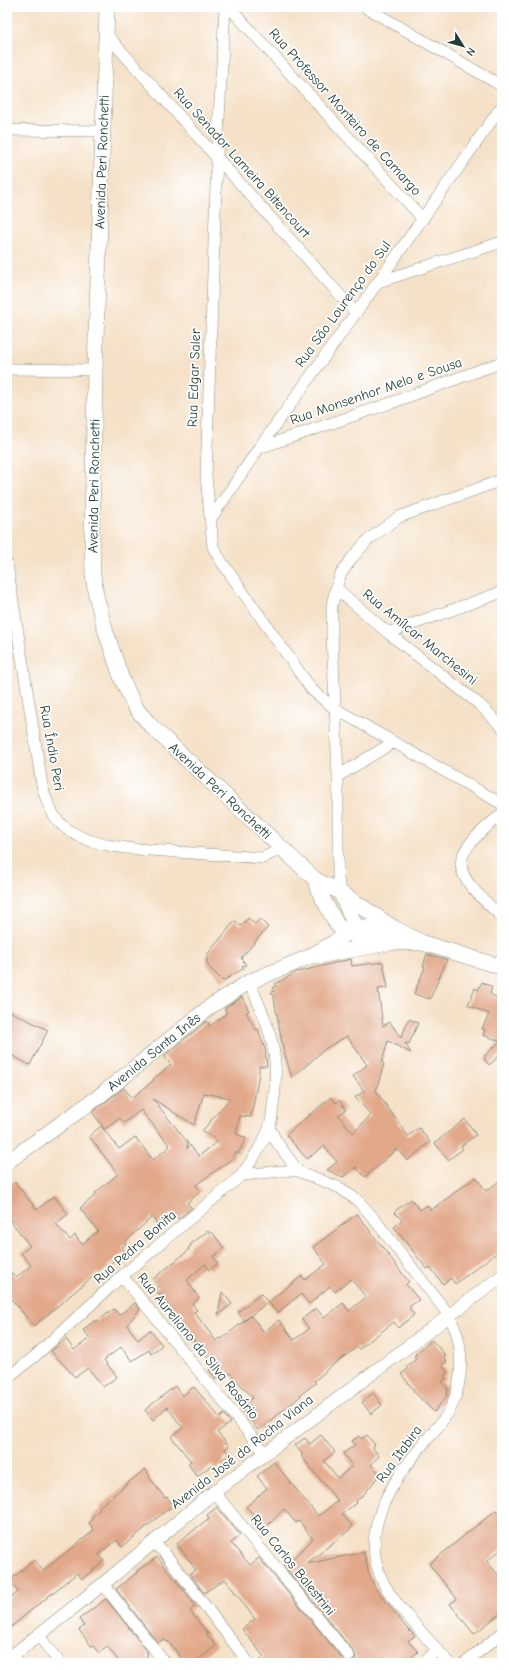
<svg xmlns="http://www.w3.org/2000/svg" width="509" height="1670" viewBox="0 0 509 1670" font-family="'Comic Neue',sans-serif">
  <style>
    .building { fill: #e2a88a; fill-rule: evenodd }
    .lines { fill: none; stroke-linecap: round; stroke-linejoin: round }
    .minor-casing { stroke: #8a8f7e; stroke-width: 12 }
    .tertiary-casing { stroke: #8a8f7e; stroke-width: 14 }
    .secondary-casing { stroke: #8a8f7e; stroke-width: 16 }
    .minor { stroke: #fff; stroke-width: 11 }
    .tertiary { stroke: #fff; stroke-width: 13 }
    .secondary { stroke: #fff; stroke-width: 15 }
    .labels { text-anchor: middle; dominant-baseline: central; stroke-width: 3.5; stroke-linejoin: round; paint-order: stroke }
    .street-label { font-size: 14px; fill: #1f3d34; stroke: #fff }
  </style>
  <rect width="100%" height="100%" fill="#fff"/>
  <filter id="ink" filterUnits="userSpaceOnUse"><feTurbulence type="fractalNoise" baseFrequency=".025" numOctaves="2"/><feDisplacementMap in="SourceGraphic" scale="8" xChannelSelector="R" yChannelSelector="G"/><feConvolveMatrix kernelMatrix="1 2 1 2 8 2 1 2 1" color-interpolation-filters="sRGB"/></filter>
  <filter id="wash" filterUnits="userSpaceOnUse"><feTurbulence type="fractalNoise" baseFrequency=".012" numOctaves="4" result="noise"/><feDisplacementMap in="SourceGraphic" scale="16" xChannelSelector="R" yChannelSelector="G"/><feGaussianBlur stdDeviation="0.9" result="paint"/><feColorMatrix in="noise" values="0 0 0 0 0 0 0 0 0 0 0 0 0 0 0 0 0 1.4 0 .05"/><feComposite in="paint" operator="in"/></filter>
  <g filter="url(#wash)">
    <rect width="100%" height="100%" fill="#f5e1c8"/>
    <g id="blocks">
      <path class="building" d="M248,918L255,924L260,919L268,927L241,958L246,965L242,966L244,968L223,981L209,967L206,961L208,959L206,956L233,923L235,921L241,926Z
        M427,954L447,960L430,999L414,994L425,967L423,966Z
        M351,959L352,966L383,962L388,988L378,989L383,1026L390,1022L401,1038L409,1019L418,1023L409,1044L405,1043L411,1053L388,1041L382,1062L384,1064L376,1091L408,1136L419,1128L430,1142L407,1161L397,1149L365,1177L356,1167L343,1177L327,1170L337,1162L324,1146L307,1159L286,1135L331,1097L336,1103L339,1100L346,1110L338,1115L353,1133L371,1115L355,1097L364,1091L353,1076L367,1065L347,1036L326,1048L292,1078L283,1048L274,998L275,997L271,992L274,991L272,988L276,986L275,984L297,972Z
        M482,982L492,987L490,994L502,1000V1053L489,1065L485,1060V1056L500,1041L483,1035L485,1030L482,1029L489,1014L468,1005L475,988L478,990Z
        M242,997L249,1011L246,1012L256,1030L258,1029L265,1049L267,1066H259V1074L251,1117L240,1116L236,1134L246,1138L238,1154L236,1152L233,1158L196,1185L201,1191L187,1203L192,1208L178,1219L172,1213L157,1224L152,1217L125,1242L126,1244L122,1247L125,1252L107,1266L109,1267L99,1275L97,1273L34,1326L7,1294V1268L16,1278L31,1265L21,1253L30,1246L7,1216V1188L15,1182L37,1210L54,1196L68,1214L56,1224L70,1240L75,1235L82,1244L98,1231L80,1208L96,1195L95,1193L118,1174L89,1136L101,1126L119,1149L135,1137L153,1160L170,1146L141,1110L124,1123L120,1118L105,1129L92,1112L124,1088L132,1098L154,1080L153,1079L171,1065L164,1056L207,1021L210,1026L226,1014L225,1008ZM204,1093L230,1098L202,1131L218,1141L199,1156L190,1145L187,1149L188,1143L153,1099L194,1125Z
        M7,1010L48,1030L30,1065L7,1053Z
        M465,1119L476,1135L461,1146L463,1149L448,1160L435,1143Z
        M476,1177L486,1191L502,1179V1249L455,1284L451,1278L443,1284L430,1267L427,1269L394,1227L402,1220L394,1212L411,1199L420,1210L427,1205L431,1210Z
        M357,1214L409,1282L406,1284L419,1300L410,1306V1309L414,1315L398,1328L394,1322L359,1349L357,1347L325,1371V1372L314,1381L316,1383L300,1395L301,1396L258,1430L241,1408L253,1398L230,1373L224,1378L222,1376L216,1379L209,1370L215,1366L169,1311L171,1309L155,1290L159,1287L153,1279L189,1250L188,1248L191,1246L190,1245L208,1231L210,1234L212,1232L224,1248L213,1257L218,1263L209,1270L205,1264L187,1280L199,1298L192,1304L197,1310L194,1312L210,1333L216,1341L220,1338L221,1339L251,1316L264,1332L279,1320L294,1340L309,1329L302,1319L316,1308L324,1318L343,1303L349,1311L366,1297L351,1279L335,1292L330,1286L309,1304L301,1294L277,1313L268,1302L302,1276L305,1280L326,1264L313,1247Z
        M222,1292L232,1304L218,1315Z
        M261,1294L268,1302L244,1321L238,1312Z
        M135,1303L140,1309L127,1325L138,1340L150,1330L162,1345L151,1354L149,1350L132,1361L121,1347L104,1360L117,1377L103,1387L88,1368L75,1377L51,1351L66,1339L74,1350L90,1338L83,1330L95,1320L96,1322L114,1309L119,1315Z
        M432,1340L446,1356L444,1357L447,1362L442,1365L448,1373L444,1376L446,1379L442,1382L448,1389L446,1397L434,1412L413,1391L414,1390L401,1374L408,1369L406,1367L416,1359L414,1356L416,1355L415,1354Z
        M175,1386L182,1396L194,1387L220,1418L224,1414L231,1423L217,1432L229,1446L225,1449L229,1455L222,1460L224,1463L216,1470L212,1465L197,1476L188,1464L191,1461L171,1437L183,1428L167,1407L153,1420L145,1410Z
        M373,1393L382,1405L371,1414L362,1402Z
        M321,1435L335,1452L324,1461L338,1478L352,1466L343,1453L355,1445L352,1441L359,1436L362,1439L367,1435L375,1445L372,1447L379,1456L371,1465L380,1474L365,1493L355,1502L356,1503L342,1514L353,1527L306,1564L364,1552L368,1571L376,1589L405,1626L415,1636L408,1641L418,1652L405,1663H256L264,1657L242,1629L255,1619L225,1579L204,1593L190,1574L196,1570L177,1544L209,1518L207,1515L217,1507L240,1535L231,1543L250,1565L259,1558L344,1660L347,1663L353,1662L356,1658L354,1652L283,1565L285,1563L287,1564L313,1539L299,1521L296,1523L284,1509L266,1527L246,1507L267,1488L257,1476L274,1462L318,1516L338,1501L301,1456L303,1455L295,1445L305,1438L310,1444Z
        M145,1469L150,1476L149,1477L165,1498L167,1497L173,1505L122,1547L117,1540L99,1554L104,1561L97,1567L82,1579L77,1573L7,1630V1601L18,1592L9,1581L34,1560L43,1571L87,1536L94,1530L89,1523L93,1518L92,1517L100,1509L99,1507Z
        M496,1510L502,1517V1549L487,1561L502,1580V1612L474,1634L450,1604L457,1599L429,1564Z
        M157,1557L193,1602H192L195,1606L190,1611L208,1634L207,1635L216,1646L194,1663H185L168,1641L167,1642L164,1639L158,1643L116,1589L138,1572L137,1571Z
        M106,1599L148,1652L146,1653L148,1655L146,1657L150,1663H120L107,1646L99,1653L93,1646L92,1647L79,1630L84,1626L79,1619Z"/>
    </g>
  </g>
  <g filter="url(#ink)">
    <use href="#blocks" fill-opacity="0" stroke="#8a8f7e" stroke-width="1"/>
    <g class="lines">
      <g class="minor-casing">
        <path id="minor" d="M225,7L217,156L206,476L213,547L221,561L312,690L334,708L502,804
          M229,7L423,219
          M365,7L502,86
          M106,34L356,313
          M7,130L104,131
          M378,282L502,242
          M7,369L95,370
          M259,448L388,404L502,362
          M210,520L259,448L378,282L502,106
          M7,564L42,785C46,800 51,815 63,826C91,850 142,849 177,852C206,854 235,856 263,858L282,848
          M336,588L388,633L479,704L502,727
          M388,633L502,592
          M338,776L394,742
          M502,814C445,860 450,870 502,917
          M340,892L338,878V776L332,635V605L336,588L341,574L352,558L368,540L399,517L502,480
          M496,965L502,957
          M269,1127L276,1141L298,1171
          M242,1175L282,1171H298L340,1188L357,1200L371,1215L449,1315C451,1320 454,1326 456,1331C463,1352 462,1380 454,1400C449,1416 435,1429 425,1442C391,1482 356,1533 385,1586C392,1598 402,1610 411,1620C424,1635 436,1649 450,1663
          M122,1276L265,1453
          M7,1378L34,1357L122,1276L242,1175C251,1161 264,1144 269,1128C272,1121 272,1113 273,1106C281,1057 270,1026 249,982
          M214,1492L349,1656
          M153,1543L163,1551L249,1663
          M103,1584L165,1663
          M38,1635L60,1663
          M422,1663L437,1650
          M465,1663L502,1633"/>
      </g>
      <g class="tertiary-casing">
        <path id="tertiary" d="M7,1660L103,1584L214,1492L502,1276"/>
      </g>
      <g class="secondary-casing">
        <path id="secondary" d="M107,7L95,370L92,531L93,575L96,595L105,629L121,677L135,707L151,726L316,880L340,892L394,928
          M316,880L317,888L337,925L356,937L382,941
          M340,892L356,927V937
          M318,956L394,942L419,943
          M7,1162L97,1098L211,1006L249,982L309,957L333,943L356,927L394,928L423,943L502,967"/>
      </g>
      <use href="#minor" class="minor"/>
      <use href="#tertiary" class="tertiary"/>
      <use href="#secondary" class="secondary"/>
    </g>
  </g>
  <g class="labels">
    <g class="street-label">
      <text transform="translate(345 112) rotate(48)">Rua Professor Monteiro de Camargo</text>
      <text transform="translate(102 162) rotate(-88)">Avenida Peri Ronchetti</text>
      <text transform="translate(242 163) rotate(48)">Rua Senador Lameira Bitencourt</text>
      <text transform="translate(343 304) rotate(-54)">Rua São Lourenço do Sul</text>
      <text transform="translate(194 378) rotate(-88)">Rua Edgar Saler</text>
      <text transform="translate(376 391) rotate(-19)">Rua Monsenhor Melo e Sousa</text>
      <text transform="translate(94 486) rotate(-89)">Avenida Peri Ronchetti</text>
      <text transform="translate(420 637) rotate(39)">Rua Amílcar Marchesini</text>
      <text transform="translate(52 748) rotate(80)">Rua Índio Peri</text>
      <text transform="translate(220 791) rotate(43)">Avenida Peri Ronchetti</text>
      <text transform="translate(154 1052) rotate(-39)">Avenida Santa Inês</text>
      <text transform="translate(135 1247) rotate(-41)">Rua Pedra Bonita</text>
      <text transform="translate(198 1346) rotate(51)">Rua Aureliano da Silva Rosário</text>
      <text transform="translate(242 1452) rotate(-38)">Avenida José da Rocha Viana</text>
      <text transform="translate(399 1454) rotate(-54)">Rua Itabira</text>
      <text transform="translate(293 1565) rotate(51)">Rua Carlos Balestrini</text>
    </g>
  </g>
  <rect width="509" height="1670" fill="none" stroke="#fff" stroke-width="24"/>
  <g transform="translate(463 46) rotate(127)" stroke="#ffffff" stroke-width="3" paint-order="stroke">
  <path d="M0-3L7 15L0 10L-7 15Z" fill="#1f3d34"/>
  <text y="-6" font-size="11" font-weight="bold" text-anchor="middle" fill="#1f3d34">N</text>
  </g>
</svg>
